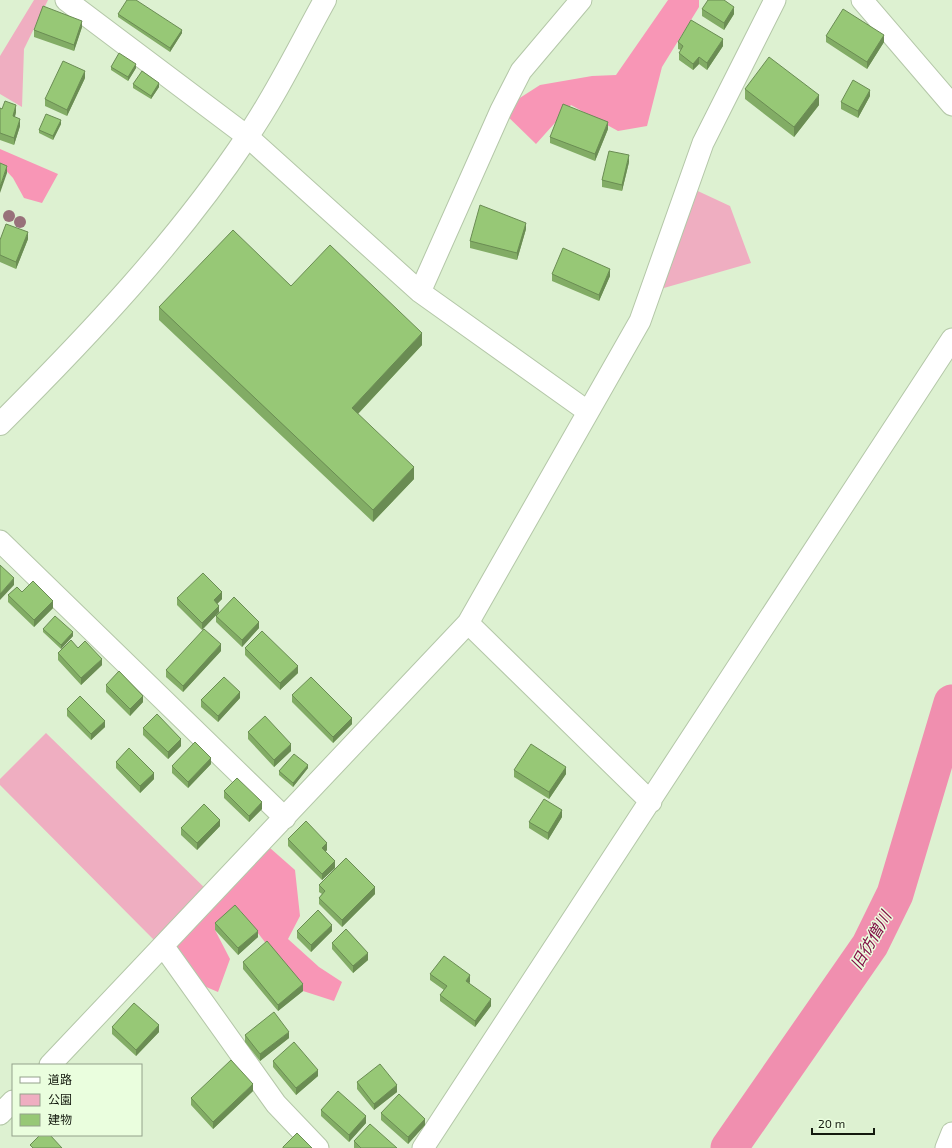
<svg xmlns="http://www.w3.org/2000/svg" width="952" height="1148" viewBox="0 0 952 1148" font-family="'Exo 2','Noto Sans JP',sans-serif">
  <style>
    .green { fill: #efaec1 }
    .forest { fill: #f896b6 }
    .lines { fill: none; stroke-linecap: round; stroke-linejoin: round }
    .river { stroke: #f08faf; stroke-width: 37 }
    .street-casing { stroke: #b4c7a8; stroke-width: 23 }
    .secondary-casing { stroke: #b4c7a8; stroke-width: 24 }
    .street { stroke: #fff; stroke-width: 21 }
    .secondary { stroke: #fff; stroke-width: 22 }
    .tree { fill: #98717a }
    .wall { fill: #82ac65 }
    .shaded-wall { fill: #6a8c53 }
    .building { fill: #97c876; stroke: #6a8c53 }
    .labels { text-anchor: middle; dominant-baseline: central; stroke-width: 3; stroke-linejoin: round; paint-order: stroke }
    .water-label { font-size: 16px; font-style: italic; fill: #820e46; stroke: #eafede }
  </style>
  <rect width="100%" height="100%" fill="#ddf1d1"/>
  <path class="green" d="M34,0H48L24,49L22,107L0,94V56Z
    M687,186L730,206L751,263L650,292Z
    M46,733L212,895L154,940L0,785V779Z"/>
  <path class="forest" d="M668,0H699V7L662,67L647,126L618,131L571,105L536,144L501,110L540,85L592,76L616,75Z
    M0,149L58,174L42,203L24,198L13,178L0,164Z
    M270,848L295,870L300,916L288,939L319,967L342,982L334,1001L303,991L240,910L215,930L230,959L218,992L204,986L173,949Z"/>
  <g class="lines">
    <path class="river" d="M729,1148L870,945L895,894L952,703"/>
    <g class="street-casing">
      <path id="street" d="M66,0L248,137L420,292L587,411
        M862,0L952,105
        M420,292L501,110L521,71L581,0
        M0,541L285,818
        M468,623L651,802
        M164,947L276,1104L318,1148
        M50,1065L468,623L640,321L703,143L775,0
        M0,1114L13,1101
        M423,1148L952,339
        M946,1148L952,1133"/>
    </g>
    <g class="secondary-casing">
      <path id="secondary" d="M0,424C89,335 177,242 247,137C276,95 300,45 325,0"/>
    </g>
    <use href="#street" class="street"/>
    <use href="#secondary" class="secondary"/>
  </g>
  <g class="tree">
    <circle cx="9" cy="216" r="6"/>
    <circle cx="20" cy="222" r="6"/>
  </g>
  <path class="wall" d="M702,9L734,14L724,30L702,16Z
    M118,14L182,33L170,52L118,17Z
    M82,27L74,51L34,37V30Z
    M826,36L884,42L867,69L826,42Z
    M678,42L723,46L707,70L699,64L693,70L679,60V53L681,50L678,49Z
    M111,67L136,68L128,81L111,70Z
    M85,78L67,116L45,106V99Z
    M133,84L159,87L151,99L133,88Z
    M745,89L819,105L794,137L745,99Z
    M870,96L858,118L841,109V102Z
    M0,108L16,112L15,117L20,126L14,145L0,140Z
    M61,124L53,140L39,133V130Z
    M608,129L595,161L550,143V137Z
    M629,162L622,191L602,187V180Z
    M526,229L517,260L470,248V241Z
    M28,239L16,269L0,262V240Z
    M552,274L610,276L599,301L552,281Z
    M291,286L422,345L358,414L414,479L373,522L159,320V307Z
    M22,592L53,608L34,627L8,602V595Z
    M177,598L222,599L217,604L219,612L202,630L177,605Z
    M216,616L259,628L242,647L216,622Z
    M43,629L73,636L61,649L43,632Z
    M78,648L102,665L81,685L58,660V653Z
    M245,648L298,673L280,690L245,655Z
    M221,651L183,692L166,677V670Z
    M106,685L143,702L130,716L106,692Z
    M292,695L352,724L333,743L292,702Z
    M240,698L218,722L201,707V700Z
    M67,709L105,727L91,740L67,716Z
    M143,728L181,746L168,759L143,735Z
    M248,732L291,751L274,767L248,739Z
    M116,762L154,779L140,793L116,768Z
    M211,764L188,788L172,773V766Z
    M308,768L293,787L279,775V771Z
    M514,770L566,774L549,799L514,777Z
    M224,791L262,809L249,822L224,798Z
    M562,817L548,840L529,828V822Z
    M220,826L197,850L181,835V828Z
    M288,839L327,850L325,852L335,868L322,880L288,846Z
    M319,885L375,894L342,927L319,904V898L322,894L319,892Z
    M215,923L258,937L238,955L215,930Z
    M297,931H332L311,952L297,938Z
    M332,943L368,960L353,973L332,949Z
    M243,962L303,991L278,1011L243,969Z
    M430,974L470,982L469,983L491,1006L475,1027L440,1001V995L444,990L430,980Z
    M112,1027L159,1032L136,1056L112,1034Z
    M245,1035L289,1038L260,1061L245,1042Z
    M273,1061L318,1076L296,1095L273,1067Z
    M357,1082L397,1092L374,1110L357,1089Z
    M253,1091L213,1129L191,1105V1098Z
    M321,1110L366,1123L349,1142L321,1116Z
    M381,1113L425,1125L408,1144L381,1120Z
    M354,1141L397,1148H354Z"/>
  <path class="shaded-wall" d="M734,7V14L724,30V23Z
    M82,21V27L74,51V45Z
    M182,30V33L170,52V48Z
    M884,35V42L867,69V62Z
    M723,39V46L707,70V63Z
    M699,57V64L693,70V64Z
    M136,64V68L128,81V77Z
    M85,71V78L67,116V110Z
    M159,83V87L151,99V96Z
    M870,90V96L858,118V111Z
    M819,95V105L794,137V127Z
    M16,105V112L13,123V116Z
    M20,119V126L14,145V138Z
    M61,120V124L53,140V136Z
    M608,122V129L595,161V154Z
    M629,155V162L622,191V185Z
    M7,166V173L0,193V187Z
    M526,223V229L517,260V253Z
    M28,232V239L16,269V262Z
    M610,269V276L599,301V295Z
    M422,333V345L352,420V408Z
    M414,467V479L373,522V510Z
    M14,578V585L0,600V594Z
    M222,592V599L214,607V600Z
    M53,601V608L34,627V620Z
    M219,606V612L202,630V623Z
    M259,622V628L242,647V640Z
    M73,632V636L61,649V645Z
    M221,644V651L183,692V686Z
    M102,659V665L81,685V678Z
    M298,666V673L280,690V683Z
    M240,692V698L218,722V716Z
    M143,696V702L130,716V709Z
    M352,718V724L333,743V737Z
    M105,721V727L91,740V734Z
    M181,739V746L168,759V752Z
    M291,744V751L274,767V760Z
    M211,758V764L188,788V782Z
    M308,765V768L293,787V783Z
    M566,767V774L549,799V792Z
    M154,773V779L140,793V786Z
    M262,802V809L249,822V816Z
    M562,810V817L548,840V833Z
    M220,820V826L197,850V843Z
    M327,843V850L322,855V848Z
    M335,861V868L322,880V874Z
    M375,887V894L342,927V920Z
    M332,925V931L311,952V945Z
    M258,931V937L238,955V948Z
    M368,953V960L353,973V966Z
    M470,975V982L466,987V981Z
    M303,984V991L278,1011V1005Z
    M491,999V1006L475,1027V1021Z
    M159,1025V1032L136,1056V1050Z
    M289,1032V1038L260,1061V1054Z
    M318,1070V1076L296,1095V1088Z
    M253,1084V1091L213,1129V1122Z
    M397,1085V1092L374,1110V1104Z
    M366,1116V1123L349,1142V1135Z
    M425,1119V1125L408,1144V1137Z"/>
  <path class="building" d="M127,0H136L182,30L170,48L118,14Z
    M708,0H724L734,7L724,23L702,9Z
    M43,6L82,21L74,45L34,30Z
    M843,9L884,35L867,62L826,36Z
    M691,20L723,39L707,63L699,57L693,64L679,53L683,46L678,42Z
    M119,53L136,64L128,77L111,67Z
    M769,57L819,95L794,127L745,89Z
    M63,61L85,71L67,110L45,99Z
    M142,71L159,83L151,96L133,84Z
    M853,80L870,90L858,111L841,102Z
    M5,101L16,105L13,116L20,119L14,138L0,133V108L2,109Z
    M563,104L608,122L595,154L550,137Z
    M46,114L61,120L53,136L39,130Z
    M609,151L629,155L622,185L602,180Z
    M0,163L7,166L0,187Z
    M480,205L526,223L517,253L470,241Z
    M6,224L28,232L16,262L0,255V240Z
    M233,230L291,286L330,245L422,333L352,408L414,467L373,510L159,307Z
    M563,248L610,269L599,295L552,274Z
    M0,565L14,578L0,594Z
    M203,573L222,592L214,600L219,606L202,623L177,598Z
    M33,581L53,601L34,620L8,595L17,587L22,592Z
    M234,597L259,622L242,640L216,616Z
    M55,616L73,632L61,645L43,629Z
    M204,629L221,644L183,686L166,670Z
    M262,631L298,666L280,683L245,648Z
    M71,640L78,648L85,641L102,659L81,678L58,653Z
    M119,671L143,696L130,709L106,685Z
    M224,677L240,692L218,716L201,700Z
    M311,677L352,718L333,737L292,695Z
    M80,696L105,721L91,734L67,709Z
    M157,714L181,739L168,752L143,728Z
    M265,716L291,744L274,760L248,732Z
    M195,742L211,758L188,782L172,766Z
    M531,744L566,767L549,792L514,770Z
    M129,748L154,773L140,786L116,762Z
    M294,754L308,765L293,783L279,771Z
    M237,778L262,802L249,816L224,791Z
    M544,799L562,810L548,833L529,822Z
    M204,804L220,820L197,843L181,828Z
    M306,821L327,843L322,848L335,861L322,874L288,839Z
    M346,858L375,887L342,920L319,898L325,891L319,885Z
    M235,905L258,931L238,948L215,923Z
    M318,910L332,925L311,945L297,931Z
    M346,929L368,953L353,966L332,943Z
    M267,941L303,984L278,1005L243,962Z
    M444,956L470,975L466,981L491,999L475,1021L440,995L447,986L430,974Z
    M134,1003L159,1025L136,1050L112,1027Z
    M274,1012L289,1032L260,1054L245,1035Z
    M294,1042L318,1070L296,1088L273,1061Z
    M231,1060L253,1084L213,1122L191,1098Z
    M380,1064L397,1085L374,1104L357,1082Z
    M338,1091L366,1116L349,1135L321,1110Z
    M399,1094L425,1119L408,1137L381,1113Z
    M370,1124L397,1148H361L354,1141Z
    M297,1133L312,1148H283V1147Z
    M40,1135H50L62,1148H33L30,1145Z"/>
  <g class="labels">
    <g class="water-label">
      <text transform="translate(870 940) rotate(-60)">旧彷僧川</text>
    </g>
  </g>
  <rect x="12" y="1064" width="130" height="72" fill="#eafede" stroke="#94a28b"/>
  <rect x="20" y="1077" width="20" height="6" fill="#ffffff" stroke="#94a28b"/>
  <text x="48" y="1084" font-size="12" fill="#13190e">道路</text>
  <rect x="20" y="1094" width="20" height="12" fill="#efaec1" stroke="#94a28b"/>
  <text x="48" y="1104" font-size="12" fill="#13190e">公園</text>
  <rect x="20" y="1114" width="20" height="12" fill="#97c876" stroke="#94a28b"/>
  <text x="48" y="1124" font-size="12" fill="#13190e">建物</text>
  <path d="M812 1128v6h62v-6" fill="none" stroke="#13190e" stroke-width="2"/>
  <text x="818" y="1128" font-size="12" fill="#13190e" stroke="#eafede" stroke-width="3" paint-order="stroke">20 m</text>
</svg>
